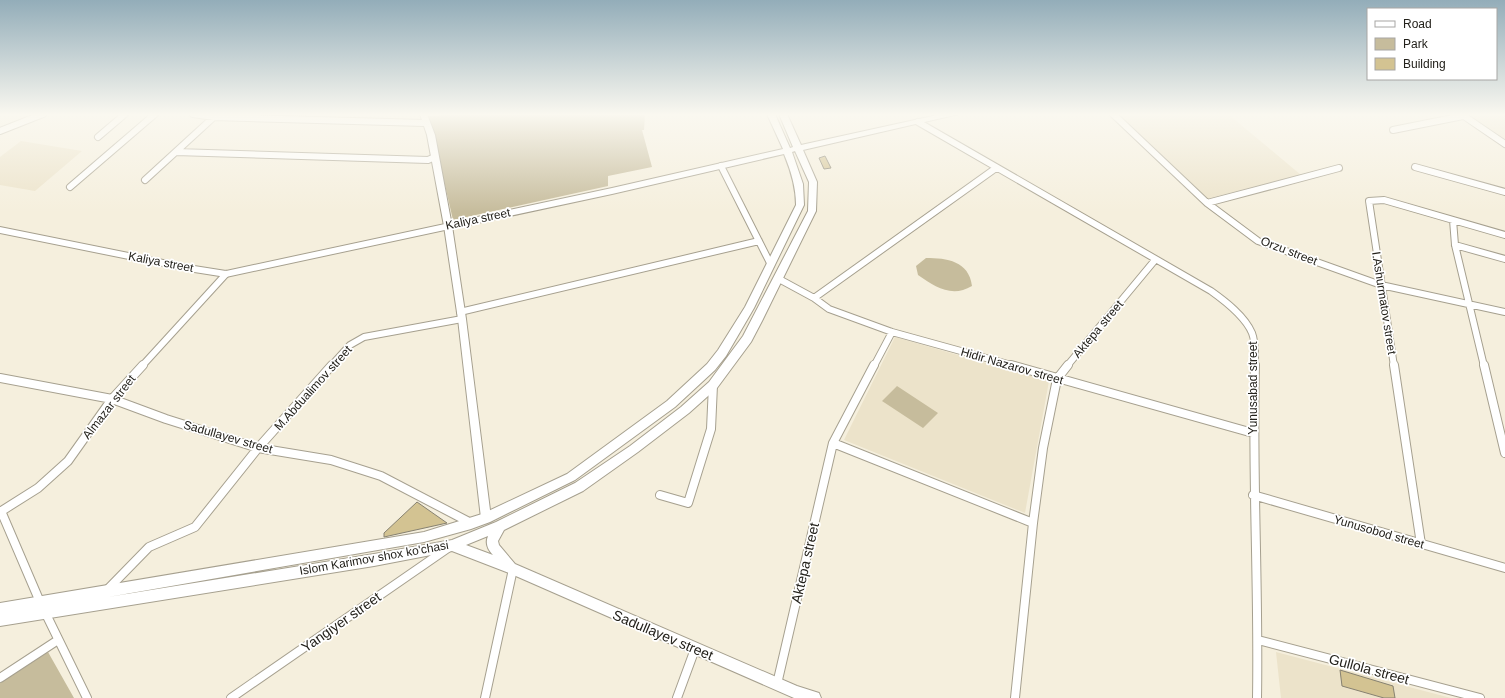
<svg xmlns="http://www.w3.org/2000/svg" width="1505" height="698" viewBox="0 0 1505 698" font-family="Helvetica,sans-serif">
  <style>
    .built { fill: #ece3ca }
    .green { fill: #c6bc9c }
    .building { fill: #d3c392; stroke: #868170 }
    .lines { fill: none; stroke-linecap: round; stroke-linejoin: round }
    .minor-far1-casing { stroke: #a6a08f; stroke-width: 8 }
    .minor-casing { stroke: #a6a08f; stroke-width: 10 }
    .tertiary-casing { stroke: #a6a08f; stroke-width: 2 }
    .secondary-casing { stroke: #a6a08f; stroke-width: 2 }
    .minor-far1 { stroke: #fff; stroke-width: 6 }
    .minor { stroke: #fff; stroke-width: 8 }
    .tertiary { fill: #fff; fill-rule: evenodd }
    .secondary { fill: #fff; fill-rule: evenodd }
    .labels { text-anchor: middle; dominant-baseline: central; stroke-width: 3.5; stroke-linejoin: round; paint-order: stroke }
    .street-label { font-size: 12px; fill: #23211b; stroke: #fff }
    .near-street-label { font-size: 14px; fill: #23211b; stroke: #fff }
  </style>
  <rect width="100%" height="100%" fill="#f5efdd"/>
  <path class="built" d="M1116,114H1228L1301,175L1206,199Z
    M1456,114H1505V139L1494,140Z
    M21,141L82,151L35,191L0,185V157Z
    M895,337L1049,381L1025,513L844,440Z
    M1276,652L1451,698H1281Z"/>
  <path class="green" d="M465,114H645L644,130H642L652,167L608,176V186L453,220L429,116Z
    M926,258C947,258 969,261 972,286C952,298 935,287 918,275L916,266Z
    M897,386L938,413L923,428L882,401Z
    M48,652L74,698H0V683Z"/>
  <path class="building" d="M825,156L831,168L824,169L819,158Z
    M417,502L447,523L384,537V533Z
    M1340,670L1393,686L1395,698H1384L1342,686Z"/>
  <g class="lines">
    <g class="minor-far1-casing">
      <path id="minor-far1" d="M193,114L214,117L425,123
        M1113,114L1207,203L1258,241L1381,285L1505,312
        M1461,114L1505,144
        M918,122L1211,291C1225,301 1245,316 1252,333C1256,343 1255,356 1255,366
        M1393,130L1463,116
        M0,131L43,114
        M98,137L125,114
        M176,152L428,160L435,157
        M721,166L771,265
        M1415,167L1505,192
        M145,180L216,115
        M70,187L155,114
        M1207,203L1339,168
        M1453,220L1455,245L1484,366
        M1455,245L1505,259
        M779,279L814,298L829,309L892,332L1015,366
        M814,298L996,168
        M460,312L759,241
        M142,366L226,274
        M331,366L350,345L364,337L462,319
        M874,366L892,332
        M1067,366L1155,260
        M1394,366L1369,201L1384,200L1505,235"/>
    </g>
    <g class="minor-casing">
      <path id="minor" d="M1011,365L1253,433
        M1255,365C1252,476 1259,587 1257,698
        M1394,365L1421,544
        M1484,365L1505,453
        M0,378L112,399L166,419L258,448L331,460L381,476L471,523
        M833,443L1033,523
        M660,495L688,503L711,429L713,385
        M1253,495L1505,568
        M1,511L40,602
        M0,512L38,488L68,461L112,399L143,365
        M107,590L149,547L195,527L258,448L332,365
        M45,612L87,698
        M1258,640L1480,698
        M0,678L58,640
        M777,684L833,443L874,365
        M231,698L448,548
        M485,698L513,569
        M677,698L695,649
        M1015,698L1033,523L1043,448L1057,379L1068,365"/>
    </g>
    <g class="tertiary-casing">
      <path id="tertiary" d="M420,114H427L435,135L452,226L466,319L491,518L490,521L486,523L482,521L481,518L458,319L444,226L427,135Z"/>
    </g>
    <g class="secondary-casing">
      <path id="secondary" d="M767,114H775L790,148L793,147L779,114H787L801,145L942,114H959L803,150L817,182L816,211L762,321L751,342L717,388L689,413L638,452L583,491L504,530L498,541L499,545L515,564L797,686L819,693L821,698H794L509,573L452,551L374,566L0,626V603L424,532L482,514L567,474L667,401L707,364L718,350L745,307L796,205C796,187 791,171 784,154L612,194L226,277L188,271L0,233V227L188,265L226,271L612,188L783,149ZM795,151L809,182L808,211L743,336L709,382L681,407L630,446L575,483L496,522L452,540L374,554L108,597L424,542L471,529L490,522L575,480L675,407L715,370L726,356L754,308L804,205L803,184L792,152ZM488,536C485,543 488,550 493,555L466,545Z"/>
    </g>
    <use href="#minor-far1" class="minor-far1"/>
    <use href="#minor" class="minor"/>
    <use href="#tertiary" class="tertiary"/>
    <use href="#secondary" class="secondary"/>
  </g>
  <linearGradient id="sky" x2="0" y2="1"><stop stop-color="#93adb9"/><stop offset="0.54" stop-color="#faf8f0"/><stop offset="1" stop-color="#faf8f0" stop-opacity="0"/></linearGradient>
  <rect width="1505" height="212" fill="url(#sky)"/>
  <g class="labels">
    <g class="street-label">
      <text transform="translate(478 219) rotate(-12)">Kaliya street</text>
      <text transform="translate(1289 251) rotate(21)">Orzu street</text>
      <text transform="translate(161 262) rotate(11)">Kaliya street</text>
      <text transform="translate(1384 303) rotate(81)">I.Ashurmatov street</text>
      <text transform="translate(1098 329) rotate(-50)">Aktepa street</text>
      <text transform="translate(1012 366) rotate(16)">Hidir Nazarov street</text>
      <text transform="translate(313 388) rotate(-48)">M.Abdualimov street</text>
      <text transform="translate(1253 388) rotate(-90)">Yunusabad street</text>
      <text transform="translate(109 407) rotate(-52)">Almazar street</text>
      <text transform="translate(228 437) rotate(16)">Sadullayev street</text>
      <text transform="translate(1379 532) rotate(16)">Yunusobod street</text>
      <text transform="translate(374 558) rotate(-10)">Islom Karimov shox ko'chasi</text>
    </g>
    <g class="near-street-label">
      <text transform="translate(805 563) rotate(-77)">Aktepa street</text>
      <text transform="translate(341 622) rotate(-35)">Yangiyer street</text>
      <text transform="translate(663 635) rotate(23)">Sadullayev street</text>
      <text transform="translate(1369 669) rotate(15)">Gullola street</text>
    </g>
  </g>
  <rect x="1367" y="8" width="130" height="72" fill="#ffffff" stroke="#a7a6a4"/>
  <rect x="1375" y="21" width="20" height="6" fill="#ffffff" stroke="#a7a6a4"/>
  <text x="1403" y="28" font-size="12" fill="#23211b">Road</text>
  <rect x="1375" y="38" width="20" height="12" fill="#c6bc9c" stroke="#a7a6a4"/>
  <text x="1403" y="48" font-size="12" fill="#23211b">Park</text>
  <rect x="1375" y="58" width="20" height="12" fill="#d3c392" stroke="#a7a6a4"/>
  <text x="1403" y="68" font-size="12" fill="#23211b">Building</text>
</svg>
